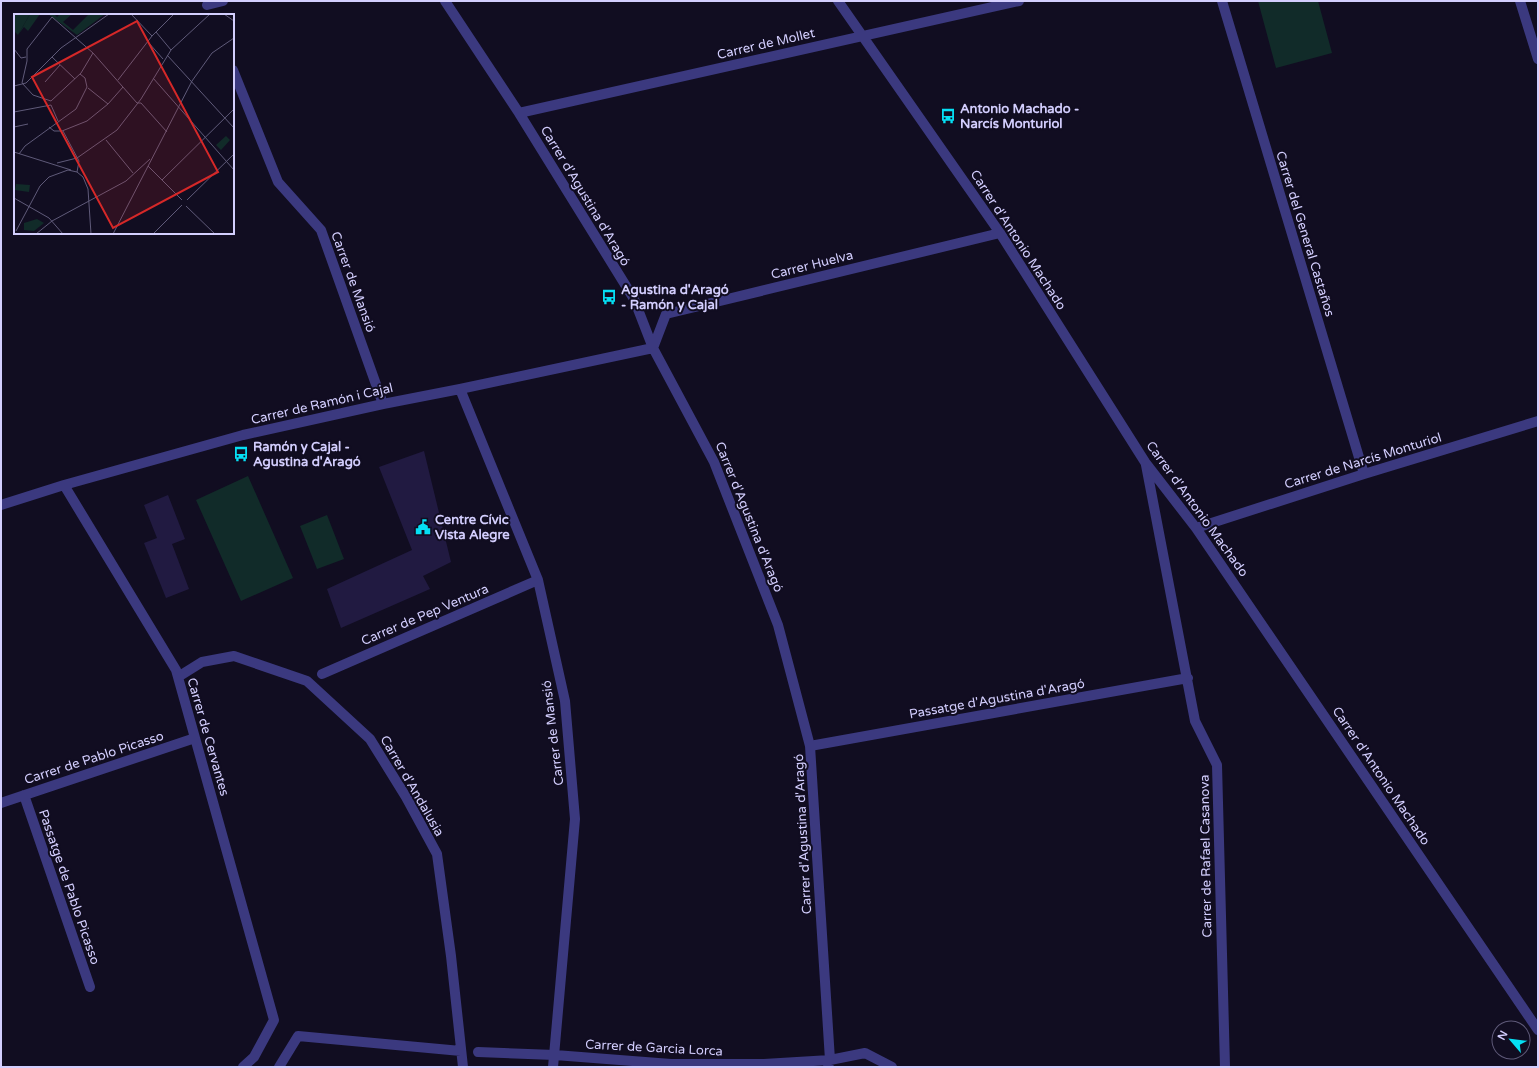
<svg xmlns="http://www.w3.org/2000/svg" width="1539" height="1068" viewBox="0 0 1539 1068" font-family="'Varela Round',sans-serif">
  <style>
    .pitch { fill: #112b29 }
    .building { fill: #211a41 }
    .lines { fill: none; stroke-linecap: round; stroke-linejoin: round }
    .pedestrian { stroke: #3b397f; stroke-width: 10 }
    .minor { stroke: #3b397f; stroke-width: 10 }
    .labels { text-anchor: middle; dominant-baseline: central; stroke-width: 4; stroke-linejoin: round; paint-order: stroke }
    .street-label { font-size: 13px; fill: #d3cefe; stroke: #110d21 }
    .poi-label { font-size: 13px; font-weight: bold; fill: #d3cefe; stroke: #110d21; text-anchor: start }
    .inset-road { fill: none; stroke: #5f5a79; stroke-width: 1 }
    .view { fill: #d62828; fill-opacity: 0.15; stroke: #d62828; stroke-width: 2 }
    .inset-edge { fill: none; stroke: #d3cefe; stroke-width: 2 }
  </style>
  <rect width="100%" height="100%" fill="#110d21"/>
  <path class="pitch" d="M1258,1H1318L1332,53L1276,68Z
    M248,476L293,578L241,601L196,500Z
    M327,515L344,559L317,569L300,526Z"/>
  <path class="building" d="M424,451L451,562L423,576L430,589L341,628L327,589L412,550L379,467Z
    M168,495L185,539L172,544L189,589L166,598L144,543L157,538L144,505Z"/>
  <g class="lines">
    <path class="pedestrian" d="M478,1052L555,1055"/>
    <path class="minor" d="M445,1L519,113L634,299L653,348L714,462L778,625L810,746L830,1060L828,1067
      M838,1L1000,233L1145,462L1196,528L1538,1030
      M1222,1L1364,474
      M1520,1L1538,59
      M207,5L223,1
      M233,70L278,182L321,230L383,404
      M519,113L1019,1
      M653,348L666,314L1000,233
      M460,389L538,580L565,701L575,819L553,1067
      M1146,465L1195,721L1217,765L1225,1067
      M64,485L176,670L274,1020L254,1057L243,1067
      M1,505L64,485L243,435L383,404L460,389L653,348
      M1196,528L1364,474L1538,421
      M322,674L538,580
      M178,677L202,662L234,656L307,681L370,739L406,797L437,854L451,956L463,1067
      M810,746L1188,678
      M24,795L90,987
      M1,803L195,738
      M555,1055L671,1064H764L830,1060L865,1053L892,1067
      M279,1067L298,1036L461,1051"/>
  </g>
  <defs>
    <g id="bus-bare" transform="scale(1.2)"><path d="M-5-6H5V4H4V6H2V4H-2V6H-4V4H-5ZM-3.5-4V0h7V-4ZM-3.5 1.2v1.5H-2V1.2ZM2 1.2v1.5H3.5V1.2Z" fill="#05dff4" stroke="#110d21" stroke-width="2.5" paint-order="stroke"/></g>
    <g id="civic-bare" transform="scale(1.2)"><path d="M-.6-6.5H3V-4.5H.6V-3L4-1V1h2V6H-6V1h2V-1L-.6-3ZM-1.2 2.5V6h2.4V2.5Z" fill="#05dff4" stroke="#110d21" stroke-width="2.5" paint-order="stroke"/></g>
  </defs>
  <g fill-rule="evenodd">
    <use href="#bus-bare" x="948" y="116"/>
    <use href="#bus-bare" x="609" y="297"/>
    <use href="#bus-bare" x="241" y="454"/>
    <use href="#civic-bare" x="423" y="527"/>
  </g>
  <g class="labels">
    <g class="street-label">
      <text transform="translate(766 44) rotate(-13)">Carrer de Mollet</text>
      <text transform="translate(585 196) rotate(59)">Carrer d'Agustina d'Aragó</text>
      <text transform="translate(1305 234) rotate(73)">Carrer del General Castaños</text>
      <text transform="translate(1018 240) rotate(57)">Carrer d'Antonio Machado</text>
      <text transform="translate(812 265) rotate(-14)">Carrer Huelva</text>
      <text transform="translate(353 282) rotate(70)">Carrer de Mansió</text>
      <text transform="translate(322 404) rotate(-13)">Carrer de Ramón i Cajal</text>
      <text transform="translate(1363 461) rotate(-17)">Carrer de Narcís Monturiol</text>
      <text transform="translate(1197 509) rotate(54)">Carrer d'Antonio Machado</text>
      <text transform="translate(749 517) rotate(68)">Carrer d'Agustina d'Aragó</text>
      <text transform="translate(425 615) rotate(-23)">Carrer de Pep Ventura</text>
      <text transform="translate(997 699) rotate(-10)">Passatge d'Agustina d'Aragó</text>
      <text transform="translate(553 733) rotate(-97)">Carrer de Mansió</text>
      <text transform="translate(208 737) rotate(74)">Carrer de Cervantes</text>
      <text transform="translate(94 758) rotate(-18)">Carrer de Pablo Picasso</text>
      <text transform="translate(1381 776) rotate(56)">Carrer d'Antonio Machado</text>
      <text transform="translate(412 786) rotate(60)">Carrer d'Andalusia</text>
      <text transform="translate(803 834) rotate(-93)">Carrer d'Agustina d'Aragó</text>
      <text transform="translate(1206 856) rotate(-91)">Carrer de Rafael Casanova</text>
      <text transform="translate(69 887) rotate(71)">Passatge de Pablo Picasso</text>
      <text transform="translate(654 1048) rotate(3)">Carrer de Garcia Lorca</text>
    </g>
    <g class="poi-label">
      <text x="960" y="109">Antonio Machado -<tspan x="960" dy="15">Narcís Monturiol</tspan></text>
      <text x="621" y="290">Agustina d'Aragó<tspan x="621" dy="15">- Ramón y Cajal</tspan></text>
      <text x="253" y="447">Ramón y Cajal -<tspan x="253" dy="15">Agustina d'Aragó</tspan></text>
      <text x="435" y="520">Centre Cívic<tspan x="435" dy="15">Vista Alegre</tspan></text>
    </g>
  </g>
  <g transform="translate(14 14)">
    <rect width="220" height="220" fill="#110d21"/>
    <path d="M16,0H26L14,17L10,13L4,21ZM34,0H40L43,3L46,0H58L49,8L59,16L75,0H91L63,21Z" fill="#112b29"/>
    <path d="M0,0H16L4,21L0,17Z" fill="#112b29"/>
    <path d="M23,205L30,209L20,217L10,216V209Z" fill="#112b29"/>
    <path d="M212,122L216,126L207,136L202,131ZM2,170L16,171L15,178L1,176Z" fill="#112b29"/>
    <path class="inset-road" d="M117,0L138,22M210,0L220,7M142,18L157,36M134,28L149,45M0,35L7,44L12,43M79,39L67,59L37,87L19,81L8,69L13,47V35L38,3L79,39L123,89M153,41L220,114M38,43L61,65M139,64L220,156M104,66L138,22L160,0M31,68L46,51M0,72L12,69L47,34L95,0M74,74L94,90M123,89H127L153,118M0,98L37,91L44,107M0,113L14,110M35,113L40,117H48L73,107L94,90L109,73M49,117L65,147L63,158M92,126L119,159M0,138L57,156M5,140L11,132L62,95L73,73L71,64L66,60M43,149L63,144L103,116L127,85L157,36L196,0M134,152L168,186M148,166L220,95M0,184L35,204L49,220M173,186L220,140M172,192L201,220M2,217L26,172L35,163L54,156L63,158L69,163L74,175L77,220M22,220L38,207L112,167L136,145M99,220L178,67L198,39L220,24M139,220L168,191"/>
    <path class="view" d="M123,7L204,158L99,214L18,63Z"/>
    <rect width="220" height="220" class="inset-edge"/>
  </g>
  <rect width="1539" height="1068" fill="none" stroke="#d3cefe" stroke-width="4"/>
  <g transform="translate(1511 1040) rotate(298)"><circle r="19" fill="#110d21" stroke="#5f5a79"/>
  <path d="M0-3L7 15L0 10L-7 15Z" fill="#05dff4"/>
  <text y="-6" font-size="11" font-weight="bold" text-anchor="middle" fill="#d3cefe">N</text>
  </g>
</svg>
